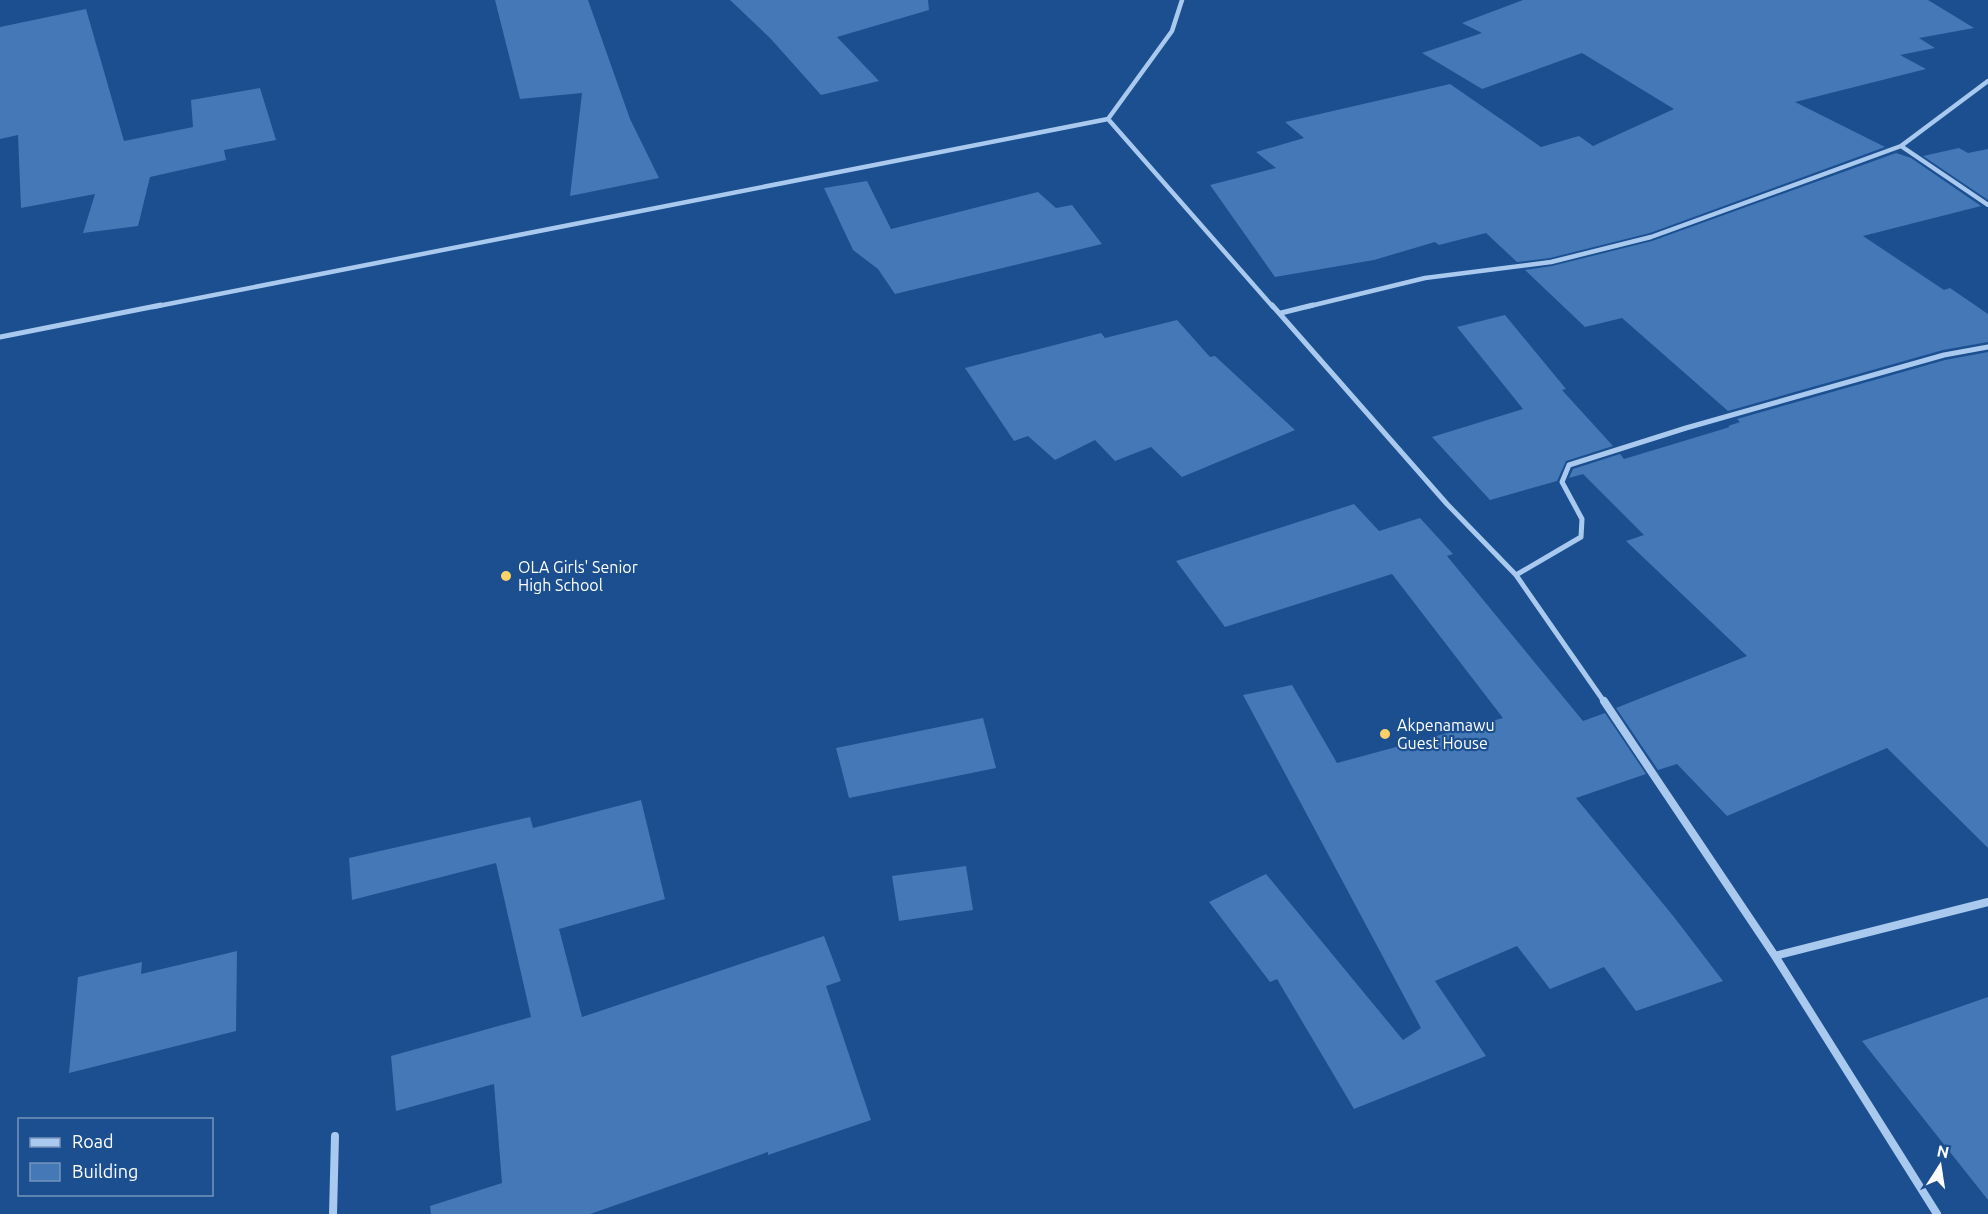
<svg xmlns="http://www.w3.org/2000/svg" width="1988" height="1214" viewBox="0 0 1988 1214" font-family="Ubuntu,sans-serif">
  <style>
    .building { fill: #4478b7 }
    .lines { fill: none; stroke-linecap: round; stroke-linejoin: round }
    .minor-far2 { stroke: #a9c9ee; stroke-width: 4.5 }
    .minor-far1 { stroke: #a9c9ee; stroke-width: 5 }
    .minor { stroke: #a9c9ee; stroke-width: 8 }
    .poi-dot { fill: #ffd166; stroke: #1b4f8f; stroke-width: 2 }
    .labels { text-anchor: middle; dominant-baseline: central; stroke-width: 4.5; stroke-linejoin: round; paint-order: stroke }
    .poi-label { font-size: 16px; fill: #fff; stroke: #1b4f8f; text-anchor: start }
  </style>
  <rect width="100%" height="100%" fill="#1b4f8f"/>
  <path class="building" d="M495,0H588L630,119L659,178L570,196L582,93L520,99Z
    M730,0H928L929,10L837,37L879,81L821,95L770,38Z
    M1523,0H1928L1974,28L1919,38L1935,48L1900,55L1926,69L1795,102L1885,147L1650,233L1550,258L1517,262L1486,233L1439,245L1435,242L1374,260L1275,277L1210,185L1276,168L1256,152L1304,138L1285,122L1450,84L1541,147L1579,136L1593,146L1674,109L1582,53L1482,89L1422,53L1482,33L1462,23Z
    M86,9L124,141L193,127L191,100L260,88L276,140L224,150L226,160L150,177L138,226L83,233L95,194L21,208L18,135L0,139V27Z
    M1959,148L1968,153L1988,149V200L1923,156Z
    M1896,153L1911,158L1981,206L1863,236L1944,290L1950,288L1988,314V342L1943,350L1728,411L1622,318L1585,327L1525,270L1552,266L1652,241Z
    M867,181L891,229L1038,192L1056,208L1072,205L1102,244L895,294L878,269L853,250L824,188Z
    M1505,315L1566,389L1562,390L1613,446L1566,461L1557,481L1490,500L1432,437L1523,409L1457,327Z
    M1177,320L1210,357L1215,356L1295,430L1182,477L1151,447L1115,461L1095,440L1055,460L1028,436L1014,441L965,368L1101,333L1105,338Z
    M1988,352V848L1887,748L1727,816L1677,764L1658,770L1616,708L1747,656L1626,541L1644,535L1583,474L1569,478L1573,469L1620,454L1624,459L1730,427L1728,426L1740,422L1737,419L1945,360Z
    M1354,504L1379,531L1420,518L1453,554L1447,556L1583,721L1605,713L1646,774L1576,798L1674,917L1723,981L1636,1011L1604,967L1550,989L1517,946L1435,981L1486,1056L1354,1109L1277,979L1270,982L1209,902L1266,874L1403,1040L1421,1028L1243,695L1292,685L1337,763L1503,718L1392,574L1225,627L1176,561Z
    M983,718L996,768L849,798L836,748Z
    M641,800L665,899L559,929L582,1017L824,936L841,981L826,986L871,1120L768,1155V1152L590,1214H431L430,1206L502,1183L494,1084L396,1111L391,1056L531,1017L496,863L352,900L349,858L530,817L533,828Z
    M966,866L973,910L899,921L892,876Z
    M237,951L236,1031L69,1073L78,977L142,962L141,974Z
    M1988,997V1200L1862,1041Z"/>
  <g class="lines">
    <path class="minor-far2" d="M1108,119L1273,307
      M1901,146L1988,205
      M153,307L1108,119L1172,31L1182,0
      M1306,307L1425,278L1551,262L1651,237L1901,146L1988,81"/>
    <path class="minor-far1" d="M1272,305L1447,504L1516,575L1605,703
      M1281,313L1313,305
      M0,337L161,305
      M1516,575L1581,537L1582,519L1562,482L1569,465L1686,428L1944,355L1988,347"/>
    <path class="minor" d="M1604,701L1775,956L1937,1214
      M1775,956L1988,902
      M333,1214L335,1136"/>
  </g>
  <g class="poi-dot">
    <circle cx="506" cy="576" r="6"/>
    <circle cx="1385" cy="734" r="6"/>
  </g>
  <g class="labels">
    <g class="poi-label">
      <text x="518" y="567">OLA Girls' Senior<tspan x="518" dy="18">High School</tspan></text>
      <text x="1397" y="725">Akpenamawu<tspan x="1397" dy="18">Guest House</tspan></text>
    </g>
  </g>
  <rect x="18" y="1118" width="195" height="78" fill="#1b4f8f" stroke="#7695bc" stroke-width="1.5"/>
  <rect x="30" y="1138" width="30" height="9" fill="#a9c9ee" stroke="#7695bc" stroke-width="1.5"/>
  <text x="72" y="1148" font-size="18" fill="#ffffff">Road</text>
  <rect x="30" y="1163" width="30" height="18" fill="#4478b7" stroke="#7695bc" stroke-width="1.5"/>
  <text x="72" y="1178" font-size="18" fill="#ffffff">Building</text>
  <g transform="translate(1940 1166) rotate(12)" stroke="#1b4f8f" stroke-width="4.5" paint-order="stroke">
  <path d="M0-4.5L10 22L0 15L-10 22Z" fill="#ffffff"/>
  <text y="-9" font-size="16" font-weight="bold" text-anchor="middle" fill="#ffffff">N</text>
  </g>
</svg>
